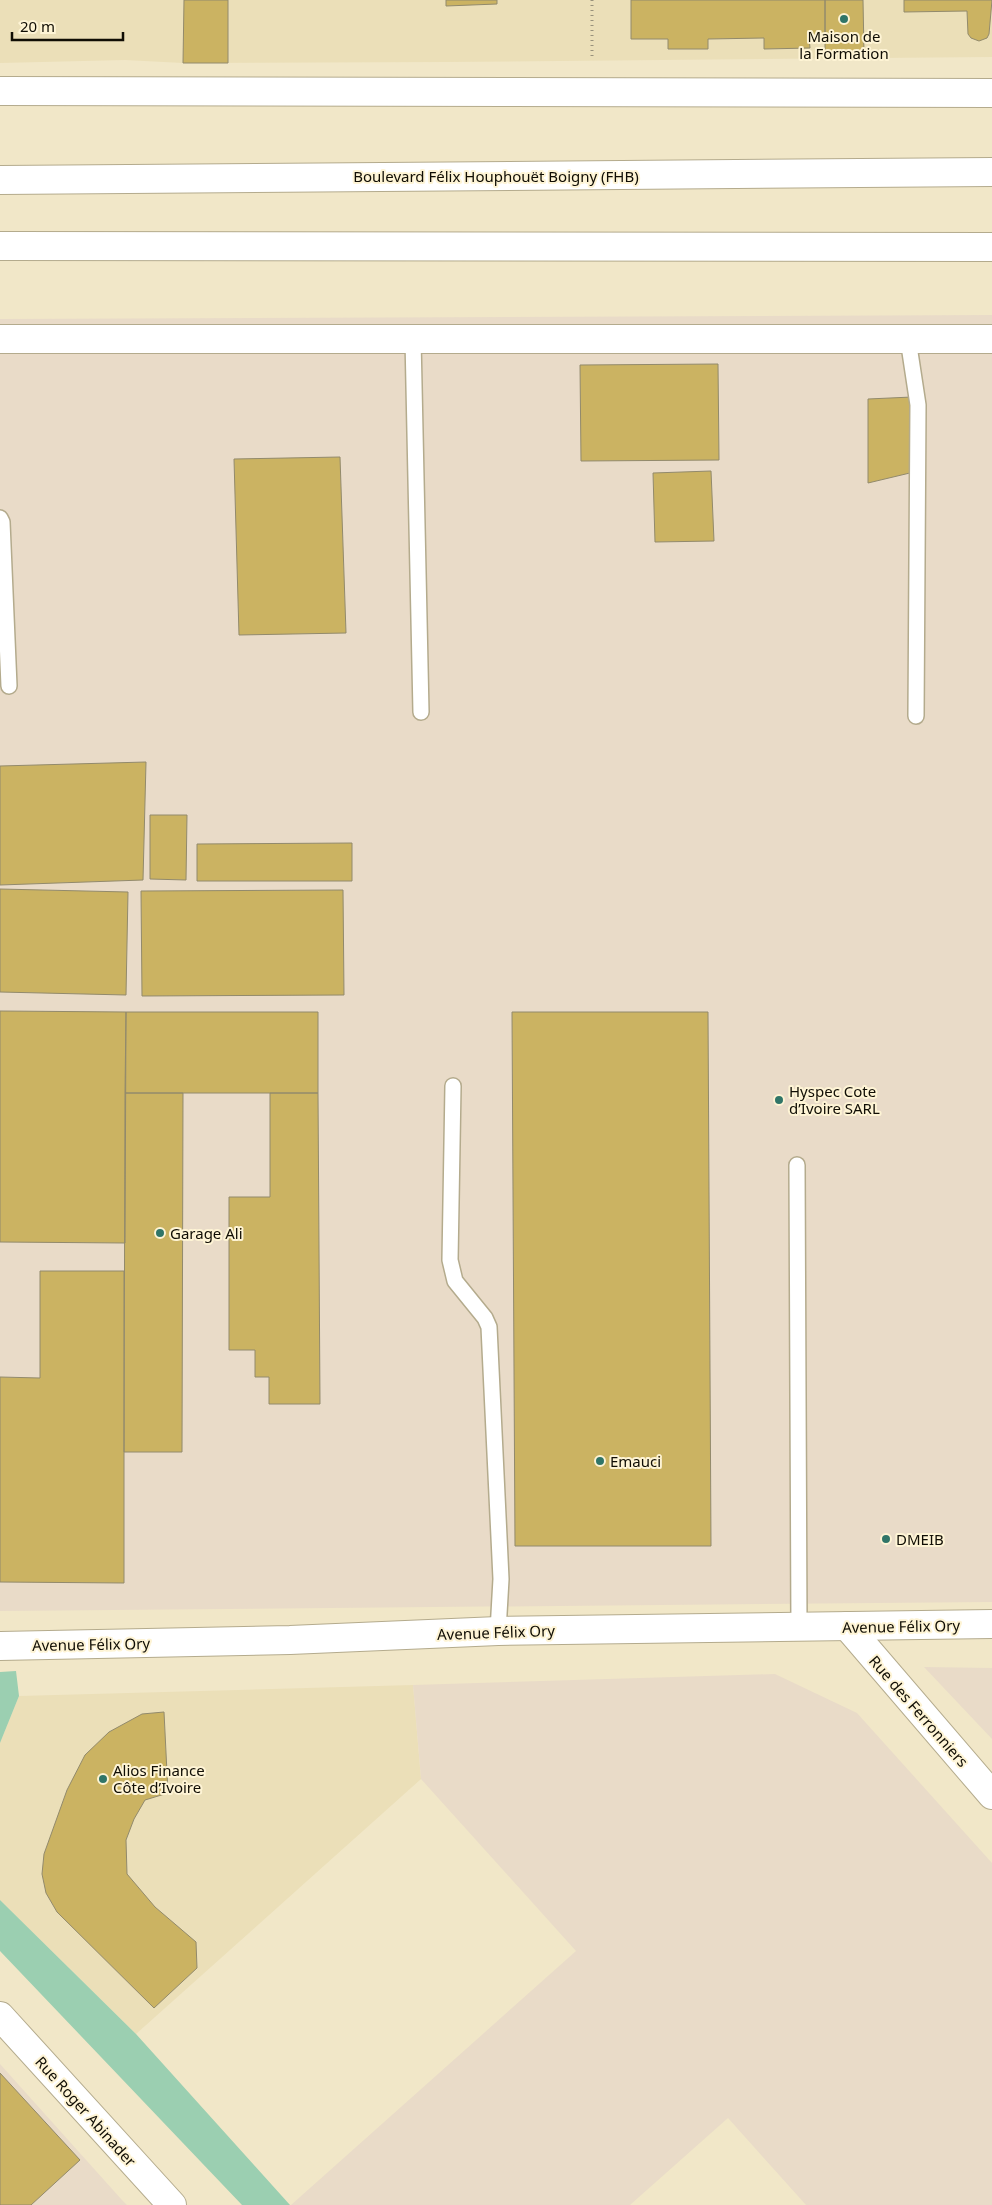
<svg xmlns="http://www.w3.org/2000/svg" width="992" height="2205" viewBox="0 0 992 2205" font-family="'Noto Sans',sans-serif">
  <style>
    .built { fill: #ebdfb8 }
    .industrial { fill: #e9dbc8 }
    .green { fill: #9bcfb1 }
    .building { fill: #cbb362; stroke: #928a6c }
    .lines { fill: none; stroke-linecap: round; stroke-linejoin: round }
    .service-casing { stroke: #b4ab8d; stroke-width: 18 }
    .minor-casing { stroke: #b4ab8d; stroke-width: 30 }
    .tertiary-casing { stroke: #b4ab8d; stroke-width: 30 }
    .primary-casing { stroke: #b4ab8d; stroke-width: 30 }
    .path { stroke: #98917b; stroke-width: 3; stroke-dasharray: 1 4; stroke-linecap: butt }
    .service { stroke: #fff; stroke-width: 15 }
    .minor { stroke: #fff; stroke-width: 28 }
    .tertiary { stroke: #fff; stroke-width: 28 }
    .primary { stroke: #fff; stroke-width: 28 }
    .poi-dot { fill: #307568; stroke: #fef4d5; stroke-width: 2 }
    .labels { text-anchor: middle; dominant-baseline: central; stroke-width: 4; stroke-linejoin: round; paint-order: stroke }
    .poi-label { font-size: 15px; fill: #100d04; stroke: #fef4d5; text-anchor: start }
    .street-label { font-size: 15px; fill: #100d04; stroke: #fef4d5 }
  </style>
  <rect width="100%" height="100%" fill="#f1e7c8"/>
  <path class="built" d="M0,0H992V57L446,62L183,63L125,60L0,63Z
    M413,1685L421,1779L136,2034L0,1900V1743L19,1696Z"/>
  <path class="industrial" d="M992,315V1602L0,1611V319Z
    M924,1667L992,1668V1739Z
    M775,1674L857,1713L992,1863V2205H806L728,2118L630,2205H291L576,1951L421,1779L413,1685Z
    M0,2064L122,2200L127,2205H0Z"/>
  <path class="green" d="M16,1671L19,1696L0,1743V1672Z
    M0,1900L136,2034L290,2205H242L0,1951Z"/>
  <path class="building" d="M184,0H228V63H183Z
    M446,0H497V4L446,6Z
    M631,0H825V37H809L810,48L764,49V38L708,39V49H668V39H631Z
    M825,0H863L864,53H825Z
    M904,0H992L989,34L987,38L979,41L971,38L968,34L967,11L904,12Z
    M718,364L719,460L581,461L580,365Z
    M912,397L914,472L868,483V399Z
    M340,457L346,633L239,635L234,459Z
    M711,471L714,541L655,542L653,473Z
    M146,762L143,880L0,885V766Z
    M150,815H187L186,880L150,879Z
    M352,843V881H197V844Z
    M0,889L128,892L126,995L0,992Z
    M343,890L344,995L142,996L141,891Z
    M0,1011L126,1012L125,1243L0,1242Z
    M126,1012H318V1093H125Z
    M512,1012H708L711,1546H515Z
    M125,1093H183L182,1452H124Z
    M270,1093H318L320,1404H269V1377H255V1350H229V1197H270Z
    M40,1271H124V1583L0,1582V1377L40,1378Z
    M164,1712L168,1793L145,1800L134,1819L126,1840L127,1874L155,1907L196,1942L197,1968L154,2008L57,1912L46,1893L42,1874L44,1854L67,1790L85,1755L109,1732L142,1714Z
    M0,2073L80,2160L31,2205H0Z"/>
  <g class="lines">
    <g class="service-casing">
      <path id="service" d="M413,339L421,712
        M908,339L918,405L916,716
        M0,518L2,522L9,686
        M453,1086L450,1260L455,1281L485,1318L489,1327L501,1579L498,1631
        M797,1165L799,1627"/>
    </g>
    <g class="minor-casing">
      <path id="minor" d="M0,91L992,93
        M0,339H992
        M847,1626L992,1795
        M0,2016L172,2205"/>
    </g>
    <g class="tertiary-casing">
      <path id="tertiary" d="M0,1646L290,1640L498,1631L992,1624"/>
    </g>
    <g class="primary-casing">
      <path id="primary" d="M0,180L992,172
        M0,246L992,247"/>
    </g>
    <path class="path" d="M592,0V60"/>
    <use href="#service" class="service"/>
    <use href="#minor" class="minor"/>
    <use href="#tertiary" class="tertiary"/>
    <use href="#primary" class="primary"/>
  </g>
  <g class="poi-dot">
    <circle cx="844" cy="19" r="5"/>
    <circle cx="779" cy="1100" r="5"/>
    <circle cx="160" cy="1233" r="5"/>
    <circle cx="600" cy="1461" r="5"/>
    <circle cx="886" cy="1539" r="5"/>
    <circle cx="103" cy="1779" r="5"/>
  </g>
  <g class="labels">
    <g class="poi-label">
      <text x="844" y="36" text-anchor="middle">Maison de<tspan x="844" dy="17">la Formation</tspan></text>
      <text x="789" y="1091">Hyspec Cote<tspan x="789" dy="17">d’Ivoire SARL</tspan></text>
      <text x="170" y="1233">Garage Ali</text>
      <text x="610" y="1461">Emauci</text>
      <text x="896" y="1539">DMEIB</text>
      <text x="113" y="1770">Alios Finance<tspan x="113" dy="17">Côte d’Ivoire</tspan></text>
    </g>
    <g class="street-label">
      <text x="496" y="176">Boulevard Félix Houphouët Boigny (FHB)</text>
      <text transform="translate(901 1626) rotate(-1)">Avenue Félix Ory</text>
      <text transform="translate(496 1632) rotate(-2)">Avenue Félix Ory</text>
      <text transform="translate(91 1644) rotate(-1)">Avenue Félix Ory</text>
      <text transform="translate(919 1711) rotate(49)">Rue des Ferronniers</text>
      <text transform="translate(86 2111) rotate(48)">Rue Roger Abinader</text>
    </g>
  </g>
  <path d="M12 32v8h111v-8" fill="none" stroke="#100d04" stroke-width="2.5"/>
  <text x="20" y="32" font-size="15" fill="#100d04" stroke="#fef4d5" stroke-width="4" paint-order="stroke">20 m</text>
</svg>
